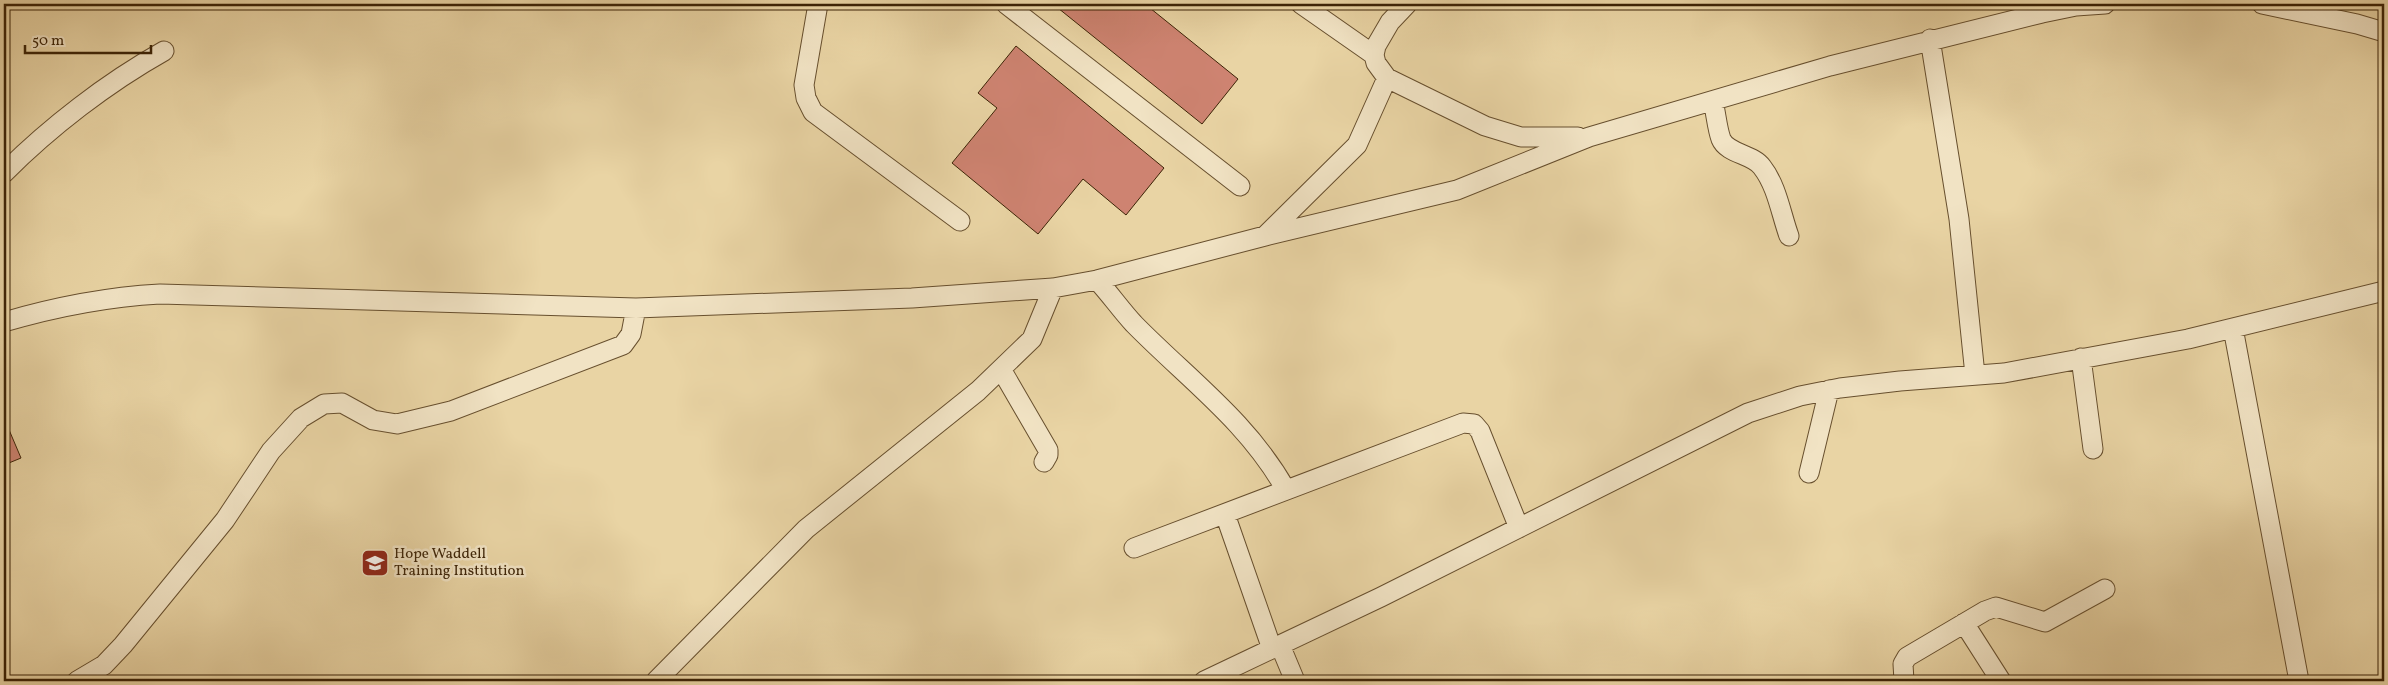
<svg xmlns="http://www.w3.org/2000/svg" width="2388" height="685" viewBox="0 0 2388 685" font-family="Vollkorn,serif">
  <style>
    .building { fill: #ce8371; stroke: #3c2306 }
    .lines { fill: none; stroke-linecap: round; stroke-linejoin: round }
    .minor-casing { stroke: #674f2e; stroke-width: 21 }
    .minor { stroke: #f1e3c4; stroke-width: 19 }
    .labels { text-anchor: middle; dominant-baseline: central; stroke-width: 5; stroke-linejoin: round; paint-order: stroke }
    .poi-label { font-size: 15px; fill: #3c2306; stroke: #f1e3c4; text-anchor: start }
  </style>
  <rect width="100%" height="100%" fill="#e9d4a4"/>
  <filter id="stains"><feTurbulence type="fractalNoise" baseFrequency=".004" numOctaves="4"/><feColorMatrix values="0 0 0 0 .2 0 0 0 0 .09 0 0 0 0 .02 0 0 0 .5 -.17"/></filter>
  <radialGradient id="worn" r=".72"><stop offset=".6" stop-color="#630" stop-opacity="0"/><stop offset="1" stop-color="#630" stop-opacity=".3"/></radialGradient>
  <path class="building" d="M1053,4H1145L1238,79L1202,124Z
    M1016,46L1164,168L1126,215L1083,179L1038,234L952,163L997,108L978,93Z
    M4,418L21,458L4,465Z"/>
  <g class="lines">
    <g class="minor-casing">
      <path id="minor" d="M818,4L804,85L806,98L813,112L960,221
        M1006,4L1240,186
        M1301,4L1374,55
        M1407,4L1390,22L1376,46L1374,55L1376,63L1387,78L1485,126L1521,137H1578
        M2262,4L2357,24L2384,32
        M1930,39L1959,219L1975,375
        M1713,101C1716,113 1717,128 1721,139C1727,154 1753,154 1762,167C1777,186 1781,214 1789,236
        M4,173C50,127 107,83 164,51
        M1266,235L1357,145L1387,78
        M1097,280C1110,294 1121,310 1134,324C1188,379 1248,422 1286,490
        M4,322C55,307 106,297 160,294L636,308L912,298L1053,288L1097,280L1265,236L1457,190L1589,137L1830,66L2042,13L2076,6L2105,4
        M2233,328L2299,681
        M2081,358L2093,449
        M1001,369L1048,450V455L1044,462
        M1809,473L1829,390
        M1225,514L1272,649
        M1134,548L1463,423L1474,424L1480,431L1519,528
        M1964,623L2001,681
        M1280,645L1295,681
        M77,681L104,665L123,645L225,520L271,451L301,418L324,404L342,403L373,420L397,424L451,411L623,345L631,334L636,308
        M656,681L806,529L978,391L1032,339L1053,288
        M1204,681L1381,597L1748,413L1800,396L1840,388L1900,381L2004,373L2188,339L2384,291
        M1904,681L1903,664L1907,657L1985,611L1996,607L2045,622L2105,589"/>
    </g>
    <use href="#minor" class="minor"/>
  </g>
  <defs>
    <g id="university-square" transform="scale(1.4375)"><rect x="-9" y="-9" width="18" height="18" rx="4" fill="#8f2418" stroke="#f1e3c4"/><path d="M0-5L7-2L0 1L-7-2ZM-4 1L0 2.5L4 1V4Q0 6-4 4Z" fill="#fff"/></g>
  </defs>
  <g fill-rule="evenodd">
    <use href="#university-square" x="375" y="563"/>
  </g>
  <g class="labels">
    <g class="poi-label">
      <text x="394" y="554">Hope Waddell<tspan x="394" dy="17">Training Institution</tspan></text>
    </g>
  </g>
  <rect width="2388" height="685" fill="none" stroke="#e9d4a4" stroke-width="20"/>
  <rect x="5" y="5" width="2378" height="675" fill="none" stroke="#3c2306" stroke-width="2.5"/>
  <rect x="10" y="10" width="2368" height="665" fill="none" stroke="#3c2306"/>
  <path d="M25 45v8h126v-8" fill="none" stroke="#3c2306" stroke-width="2.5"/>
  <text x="32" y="45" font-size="15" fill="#3c2306" stroke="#f1e3c4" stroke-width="4" paint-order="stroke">50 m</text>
  <rect width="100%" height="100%" filter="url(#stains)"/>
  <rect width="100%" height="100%" fill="url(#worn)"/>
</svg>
